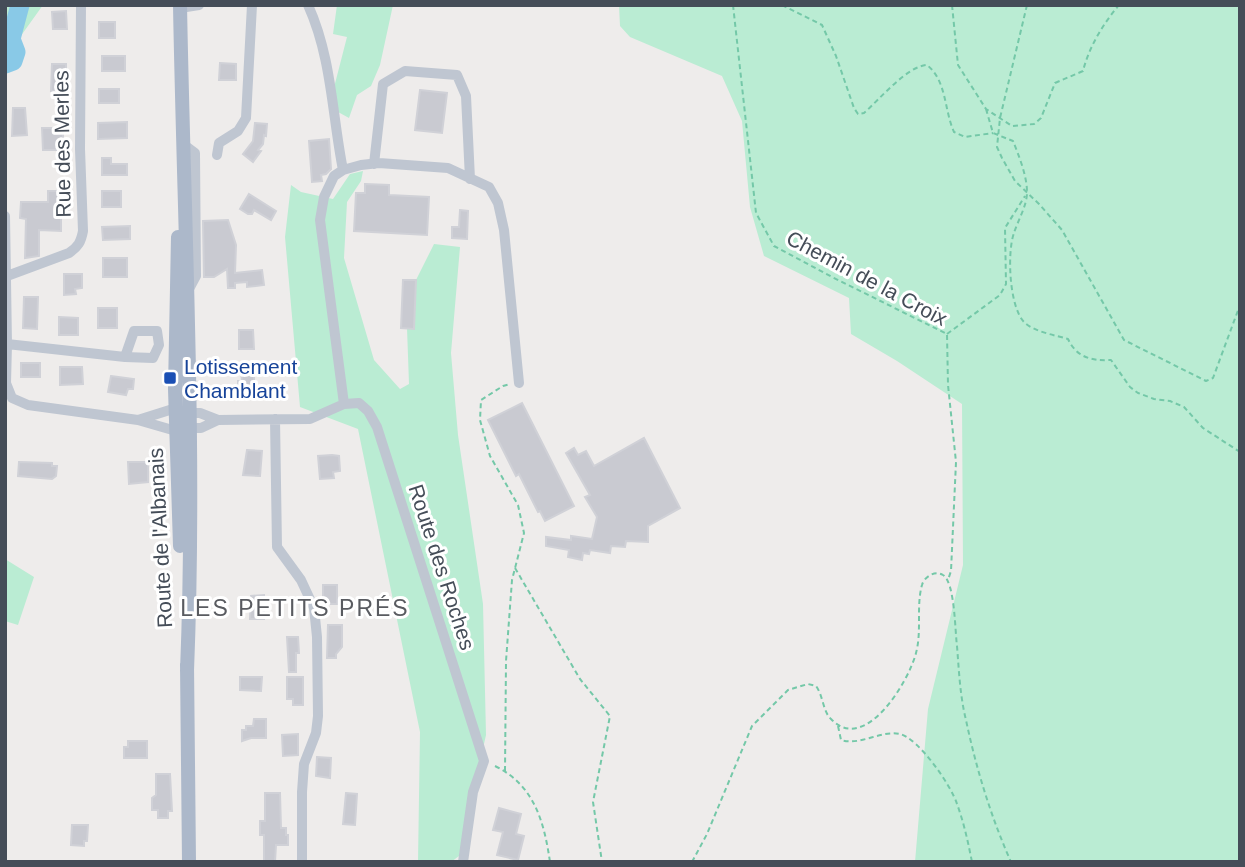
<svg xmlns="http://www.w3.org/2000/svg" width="1245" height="867" viewBox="0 0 1245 867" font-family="Helvetica,sans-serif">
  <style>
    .green { fill: #baecd3 }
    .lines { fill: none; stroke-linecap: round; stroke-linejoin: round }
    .river { stroke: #89c9e7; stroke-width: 19 }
    .building { fill: #c9cad1; stroke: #d0d1d7; stroke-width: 2 }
    .path { stroke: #74c8a8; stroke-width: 2; stroke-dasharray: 5 3.5; stroke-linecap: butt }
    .minor { stroke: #bfc6d1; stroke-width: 10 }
    .major { stroke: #acb8ca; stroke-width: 14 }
    .transit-dot { fill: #1a4fb4; stroke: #fff; stroke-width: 2.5 }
    .labels { text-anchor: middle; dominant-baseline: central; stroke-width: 6; stroke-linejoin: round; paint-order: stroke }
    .street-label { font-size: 21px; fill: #454d58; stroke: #fff }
    .transit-label { font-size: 21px; fill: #164399; stroke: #fff; text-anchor: start }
    .neighbourhood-label { font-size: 23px; letter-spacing: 2px; fill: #595b60; stroke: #fff }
  </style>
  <rect width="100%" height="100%" fill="#eeeceb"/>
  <path class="green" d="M5,5H43L5,58Z
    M337,5H393L380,65L371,86L357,95L349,118L329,107L347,37L333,34Z
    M619,5H1240V862H915L928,709L963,565L962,404L897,361L851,334L849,298L764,256L750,207L742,121L722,76L630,37L620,26Z
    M363,171L361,181L347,202L344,258L374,360L400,389L409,384L407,328H414L416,280L434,244L460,247L451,353L458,435L483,604L486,735L459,856L451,862H418L420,732L358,429L300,407L285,237L291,185L301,192L333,199L350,174Z
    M5,559L34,577L18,625L5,621Z"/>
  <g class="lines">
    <path class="river" d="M5,64L13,61L16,52L11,39L20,5"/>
  </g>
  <path class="building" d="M66,11L67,29H53L52,12Z
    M99,22H115V38H99Z
    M102,56H125V71H102Z
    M220,63L236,64V80H219Z
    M52,64H66V91H51Z
    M99,89H119V103H99Z
    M420,90L447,93L442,133L415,130Z
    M13,108H25L27,135L12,136Z
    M127,122V138L98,139V123Z
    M255,123L267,124L266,136L264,135L263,144L258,150L261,151L253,162L243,154L253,141Z
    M42,128H63V150H43Z
    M329,139L331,169L326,174L321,175L322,181L312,182L309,141Z
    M102,158H111V164H127V175H102Z
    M365,184L389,185V195L429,197L427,235L354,231L356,193H365Z
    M48,191H61V204H68V215H61V231L39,230V256L25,258L26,219L20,218L21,202H48Z
    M102,191H121V207H102Z
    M249,194L276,211L271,220L254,210L252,214H248L240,209Z
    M460,210L468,211L467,239L452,238V227H459Z
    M228,220L236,245L235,273L262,270L264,285L247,287V282L235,283V288H228L227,269L214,277H204L203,221Z
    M130,226V239L103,240L102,227Z
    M103,258H127V277H103Z
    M64,274H82V288L75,289L76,294L64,295Z
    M403,280H416L414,329L401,328Z
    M24,297H38L37,329L23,328Z
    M98,308H117V328H98Z
    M59,317L78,318V335H59Z
    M239,330H253L254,349H239Z
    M21,363H40V377H21Z
    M60,367H82L83,384L60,385Z
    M241,372H254V393H238V381H242Z
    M111,376L134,379L133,389H128L126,395L108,392Z
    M522,403L574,506L545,521L540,511L538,512L519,474L516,476L488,420Z
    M644,438L680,508L648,526V542L626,541L625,547L611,546L610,553L590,550L589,554L583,553L582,560L568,557L569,550L546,546V537L571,540V536L592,539L597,517L585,497L590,495L566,453L574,448L578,455L586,451L594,466Z
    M247,450L262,451L260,476L243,475Z
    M332,455L339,456L340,471L333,472L334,478L320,479L318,456Z
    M19,462L52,463V466H57L56,476L52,479L18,476Z
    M128,462H148V482L129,484Z
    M323,585H337V604H323Z
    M264,595V619H250L251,596Z
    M328,625H342V647L336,654V658H327Z
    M287,637H298L299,653H296V672H289Z
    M240,677H262L261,691L240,690Z
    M287,677H303V705H293V699H287Z
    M254,719H266V738H251L242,741V730H246V726H253Z
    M298,734V755L283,756L282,735Z
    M128,741H147V758H124V747H128Z
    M317,757L331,758L330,778L316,776Z
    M156,774H170L172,811H168V818H158V810H152V798L156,795Z
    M265,793H280L281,828H286V835H288V845H276L275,862H264V835H260V821H265Z
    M346,793L357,794L355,825L343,824Z
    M499,808L521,814L516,834L524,836L518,860L497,855L503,832L493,830Z
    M72,825H88L87,841H84V846L71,845Z"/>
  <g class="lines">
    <path class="path" d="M733,5L756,213L774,246L832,277L947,334L948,385L956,462L951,571L948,580
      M782,5L822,25L836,56L854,108L858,114L864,113C880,99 907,66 927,65C947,81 944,110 954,132L965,137L993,133
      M952,5L958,65L986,109L1012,126L1034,124L1041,118L1055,83L1083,71C1089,47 1103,24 1119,5
      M1027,5L1000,118L997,147L1002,158L1015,181L1039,204L1062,230L1124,340L1206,381L1213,378L1240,305
      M986,109L993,133L1013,141C1019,156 1027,176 1027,192C1027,206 1018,220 1014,233C1007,252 1009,306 1024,322C1034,332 1055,335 1068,339C1077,358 1092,361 1111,360L1130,387L1138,393L1154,399L1170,401L1184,407L1203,428L1240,452
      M947,334L1000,295L1006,284L1005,228L1025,196
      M515,568L580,679L610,716L593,802L602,862
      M838,726L841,740C861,746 880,730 900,734C919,739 951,785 957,804C964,823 968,842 972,862
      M495,766C534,785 544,821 550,862
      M505,771L506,661L512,580L524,533L518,505L490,456L480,420L481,400L503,386L510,384
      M692,862L707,834L752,726L788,690L808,684L816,686C823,695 823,712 831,719C865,755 909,681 916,653C922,631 916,606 922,585C924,577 935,570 943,575C955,582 955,632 957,646C959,671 960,696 966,720C976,768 991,817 1011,862"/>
    <path class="minor" d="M308,5C332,58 332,115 343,170
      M180,8L199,5
      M183,144L195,153L196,276L188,291
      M217,155L219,143L238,131L246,118L252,5
      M374,164L383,84L405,71L457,75L466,96L470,179
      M5,216L7,344L6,383L12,398L28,405L138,420L176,431
      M7,276L69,253C78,247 81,242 83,231L80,149L81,5
      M7,344L125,357L153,358L159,345L157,331H134L125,357
      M344,404L320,220L324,197L334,176L343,170L361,165L379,163L448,168L489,187L498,203L504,230L519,383
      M187,417L189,413H200L218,420
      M275,419L277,547L301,580L314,608L317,637L318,716L316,733L304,764L302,792V862
      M138,420L176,408
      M189,428H201L218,420L310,419L344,404L359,403L368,411L377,427L484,761L473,792L463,862"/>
    <path class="major" d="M180,5C184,227 196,449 187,671
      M178,237L175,389L180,546
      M187,664L189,862"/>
  </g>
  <rect class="transit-dot" x="163" y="371" width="14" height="14" rx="3.5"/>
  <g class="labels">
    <g class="street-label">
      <text transform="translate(62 144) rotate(-91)">Rue des Merles</text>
      <text transform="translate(867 278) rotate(28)">Chemin de la Croix</text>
      <text transform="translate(160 538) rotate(-93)">Route de l'Albanais</text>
      <text transform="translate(442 567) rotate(72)">Route des Roches</text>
    </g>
    <g class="transit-label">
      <text x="184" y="366">Lotissement<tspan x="184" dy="24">Chamblant</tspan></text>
    </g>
    <g class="neighbourhood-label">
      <text x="295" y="608">LES PETITS PRÉS</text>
    </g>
  </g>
  <rect width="1245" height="867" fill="none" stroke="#454d58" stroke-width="14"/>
</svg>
